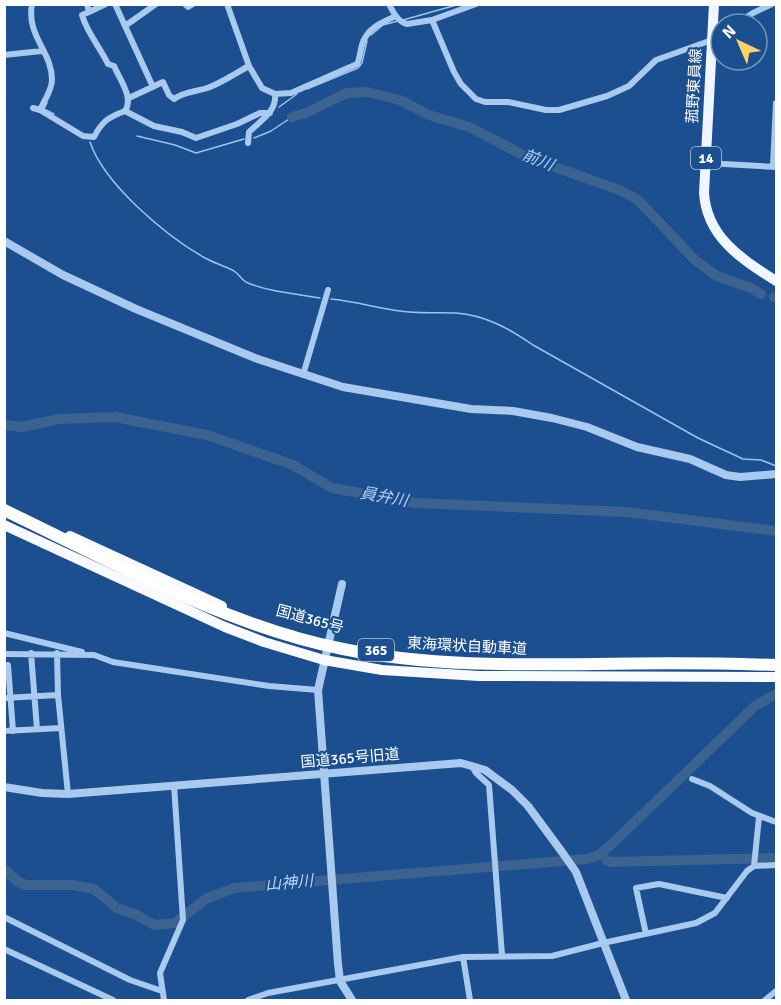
<svg xmlns="http://www.w3.org/2000/svg" width="781" height="1005" viewBox="0 0 781 1005" font-family="Signika,'Noto Sans JP',sans-serif">
  <style>
    .lines { fill: none; stroke-linecap: round; stroke-linejoin: round }
    .stream { stroke: #9cc4f0; stroke-width: 1.5 }
    .river { stroke: #3c6290; stroke-width: 10 }
    .minor { stroke: #a9c9ee; stroke-width: 6 }
    .tertiary { stroke: #a9c9ee; stroke-width: 8 }
    .primary { stroke: #f0f6ff; stroke-width: 10 }
    .trunk { stroke: #f8faff; stroke-width: 10 }
    .motorway-bridge { stroke: #fff; stroke-width: 12 }
    .labels { text-anchor: middle; dominant-baseline: central; stroke-width: 4.5; stroke-linejoin: round; paint-order: stroke }
    .shield { fill: #1b4f8f; stroke: #bbcadd; stroke-width: 1.5 }
    .shield-label { font-size: 14px; font-weight: bold; fill: #fff }
    .street-label { font-size: 15px; fill: #fff; stroke: #1b4f8f }
    .water-label { font-size: 16px; font-style: italic; fill: #b5d3f5; stroke: #1b4f8f }
  </style>
  <rect width="100%" height="100%" fill="#1b4f8f"/>
  <g class="lines">
    <path class="stream" d="M403,20L460,4
      M371,35L383,25L398,21
      M307,89L358,68L362,63L367,41
      M47,103L44,109L54,114
      M279,107L297,94
      M137,136L175,145L196,153L244,139
      M254,138L271,131L292,117
      M90,142C104,184 166,236 205,258C214,263 225,266 234,271C240,275 242,281 248,283C271,292 296,294 320,298
      M331,299C354,301 377,308 400,311C419,314 437,312 456,313C485,315 510,329 533,345L698,438L743,459L761,460L776,466"/>
    <path class="river" d="M292,117L306,113L347,93L367,92L400,100L429,115L469,127L527,157L622,191L638,200L696,261L717,276L751,288L761,294
      M774,297L776,298
      M4,425L22,427L59,419L115,417L207,435L293,465L332,488L416,503L627,512L776,531
      M606,860L610,862L776,858
      M4,869L18,882L26,885H72L94,889L117,908L137,915L154,925L175,923L206,899L234,888L587,859L599,855L613,843L755,706L776,694"/>
    <path class="minor" d="M32,4C26,36 52,51 52,80C52,90 44,101 40,110
      M87,4L89,12L106,4
      M115,4L153,87
      M185,4L188,7L193,4
      M389,4C393,12 398,22 407,24L432,20L476,4
      M89,12L82,15C87,33 100,47 108,64L114,66C120,80 134,98 125,111
      M432,20L454,72L461,84L476,99L485,102H508L546,110H559L607,96L629,86L656,60L712,40
      M736,24L753,13L772,4
      M125,26L156,4
      M712,37L721,32
      M4,55L42,51
      M275,94L291,93L357,64C360,58 360,51 362,45C366,29 382,22 396,16
      M129,98L163,82L169,95L174,99C185,91 197,92 210,87C223,82 236,73 249,66L227,4
      M33,108L40,110L83,136L94,137C102,121 109,117 125,111L154,126L182,132L196,138L237,124L260,113H270
      M248,143L249,132C260,121 277,112 275,94L262,88L249,66
      M706,163L776,167
      M773,166L776,103
      M303,375L328,290
      M4,633L82,652
      M31,653L37,729
      M57,653L58,695L68,794
      M4,654L94,655L113,662L269,686L318,690
      M4,666L8,665L13,731
      M4,698L58,695
      M4,731L61,728
      M471,765L476,773L489,785L502,955
      M692,779L710,786L752,813L776,822
      M754,866L759,817
      M4,917L130,980L162,991
      M646,934L636,888L659,884L727,898
      M4,949L113,1000
      M463,957L470,1000
      M164,1000L160,973L183,920L174,785
      M248,1000L268,993L463,957L552,956L603,943L696,923L715,913L747,871L754,866L776,865
      M765,1000L776,991"/>
    <path class="tertiary" d="M4,241L63,275L136,309L255,358L343,387L471,409L513,411L552,418L587,427L637,447L690,459L726,475L740,477L776,474
      M342,584L318,690L338,964L340,981L352,1000
      M4,787L42,793L68,794L461,763L485,770L512,790L528,806L562,852L576,872L626,1000"/>
    <path class="primary" d="M714,4L704,193C707,238 742,259 776,281"/>
    <path class="trunk" d="M4,525L225,627L264,642L324,660L382,670L479,676L776,677
      M70,536L222,606"/>
    <path class="motorway-bridge" d="M4,510C111,561 226,626 343,649C427,666 511,665 595,664C656,663 716,663 776,665"/>
  </g>
  <g class="labels">
    <g class="shield">
      <rect x="691" y="147" width="30" height="22" rx="4.5"/>
      <rect x="358" y="639" width="36" height="22" rx="4.5"/>
    </g>
    <g class="shield-label">
      <text x="706" y="158">14</text>
      <text x="376" y="650">365</text>
    </g>
    <g class="street-label">
      <text transform="translate(694 86) rotate(-87)">菰野東員線</text>
      <text transform="translate(310 619) rotate(15)">国道365号</text>
      <text transform="translate(467 646) rotate(3)">東海環状自動車道</text>
      <text transform="translate(350 758) rotate(-5)">国道365号旧道</text>
    </g>
    <g class="water-label">
      <text transform="translate(538 160) rotate(22)">前川</text>
      <text transform="translate(384 497) rotate(10)">員弁川</text>
      <text transform="translate(289 883) rotate(-5)">山神川</text>
    </g>
  </g>
  <rect width="781" height="1005" fill="none" stroke="#ffffff" stroke-width="12"/>
  <g transform="translate(739 42) rotate(316)"><circle r="28" fill="#1b4f8f" stroke="#7695bc" stroke-width="1.5"/>
  <path d="M0-4.5L10 22L0 15L-10 22Z" fill="#ffd166"/>
  <text y="-9" font-size="16" font-weight="bold" text-anchor="middle" fill="#ffffff">N</text>
  </g>
</svg>
